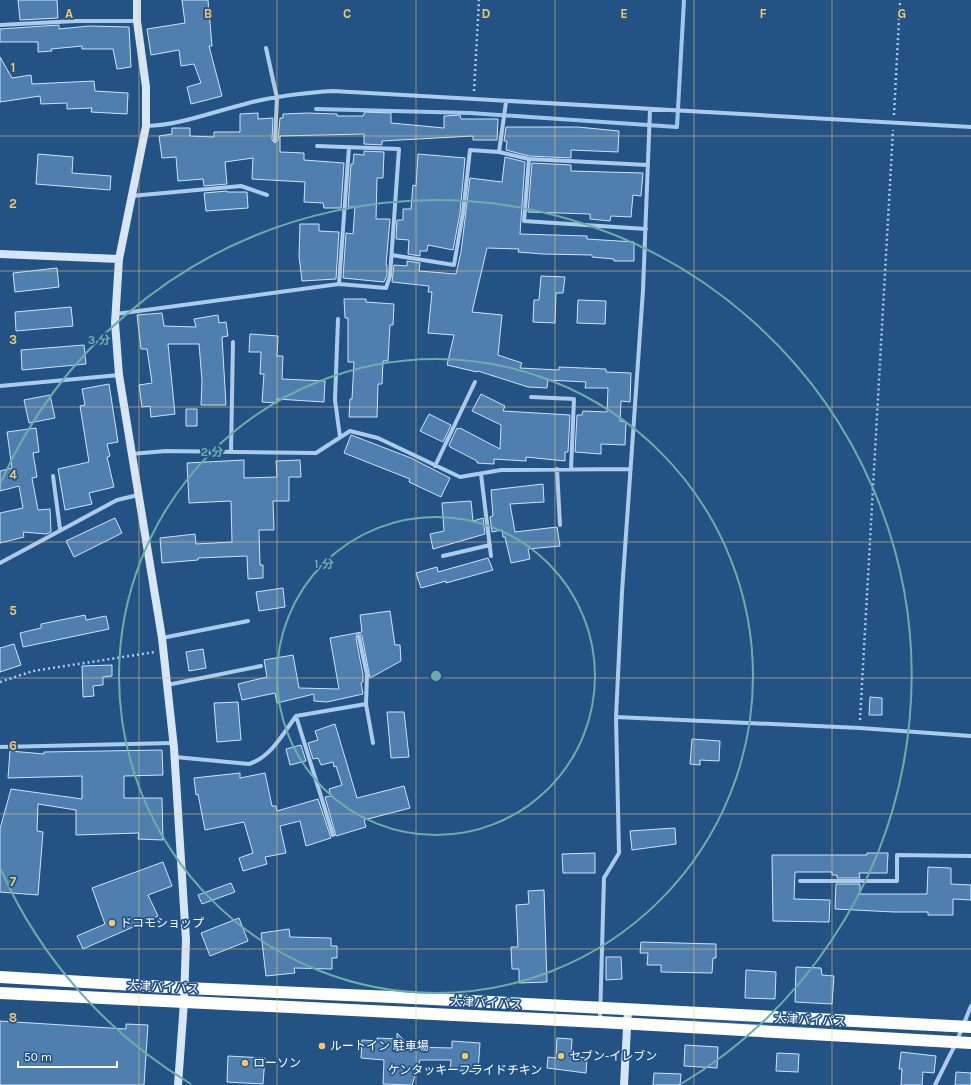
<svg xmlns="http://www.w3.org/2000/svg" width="971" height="1085" viewBox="0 0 971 1085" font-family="Karla,'Noto Sans JP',sans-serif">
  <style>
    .green { fill: #376da2 }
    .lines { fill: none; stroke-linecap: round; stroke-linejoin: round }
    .stream { stroke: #a0c6ea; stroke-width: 4 }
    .building { fill: #4f7faf; stroke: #d0e3f7 }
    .path { stroke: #accae9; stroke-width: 2.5; stroke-dasharray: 2 3; stroke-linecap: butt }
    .street { stroke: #accae9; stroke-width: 4 }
    .secondary { stroke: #d6e6f7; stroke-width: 8 }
    .highway { stroke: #fff; stroke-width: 12 }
    .grid { fill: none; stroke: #f4c66e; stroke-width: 1; stroke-opacity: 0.55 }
    .ring { fill: none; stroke: #6fada8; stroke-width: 2 }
    .poi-dot { fill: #f4c66e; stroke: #235385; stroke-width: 1.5 }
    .labels { text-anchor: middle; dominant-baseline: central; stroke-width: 3.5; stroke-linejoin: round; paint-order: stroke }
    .poi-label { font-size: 12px; fill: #fff; stroke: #235385; text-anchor: start }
    .street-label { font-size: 12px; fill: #fff; stroke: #235385 }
    .grid-label { font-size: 13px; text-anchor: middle; font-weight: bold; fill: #f4c66e; stroke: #235385; stroke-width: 3.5; stroke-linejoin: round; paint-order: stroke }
    .centre { fill: #6fada8; stroke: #235385; stroke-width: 2 }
    .ring-label { font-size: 12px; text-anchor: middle; font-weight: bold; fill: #6fada8; stroke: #235385; stroke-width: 3.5; stroke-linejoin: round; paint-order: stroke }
  </style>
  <rect width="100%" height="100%" fill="#235385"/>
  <path class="green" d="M673,1019L827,1028V1031L673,1021Z"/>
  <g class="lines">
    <path class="stream" d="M316,109L470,113L677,127L684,0"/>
  </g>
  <path class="building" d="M18,0H57L58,18L20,20Z
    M182,0H208L212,46H209L222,96L191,104L187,87L201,83L194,64L181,66L179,50L151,55L147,29L185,23Z
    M59,25V29L89,26L129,27L131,67L117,69L113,49H82V46L51,49L52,51L38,52V42H0V29Z
    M0,57L12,78L31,75L32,84L94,81L95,91L128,93L127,114L91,112L92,108L67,109V103L41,104L40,96L0,102Z
    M365,112L391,113V123L444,128V116L460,115L461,119H498L497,140H473V136L382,141V145L364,144V134L280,136V152L304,153V160L344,163L341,208H324L323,203L304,202L305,182L252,179L253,158L225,162L227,184L204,186L203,179L178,181L176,157L162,158L159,136L172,134V128H190V136L214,137V132H240V114L258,113V119L273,118L272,140L275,143L278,140L280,118H283V114L307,113L337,114V116H363Z
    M506,127H578L619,131L618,152L571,150V158L529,156L506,150L507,141H504Z
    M364,151L384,152L383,178H377L376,219H390L386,265H387V275L384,282L343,278L346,233L353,234L355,207H348L351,164H353L354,154L364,155Z
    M38,154L73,157L72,173L111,176L110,190L36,184Z
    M418,154L465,158L460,213L453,250L428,245L427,251H420V256L408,254L409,240L396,239L397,220H403V209H411L413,185L416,186Z
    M505,157L525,162L520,234L587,236V239L634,242V261H614V259L592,257V255L543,254L518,252L519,249L487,248L472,312L502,315L498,355L522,363L520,368L559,370V367L606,369V372L631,373L630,402L621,401L620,421L626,422L625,445L601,444V454L575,452L577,415H582L583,411L607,412L608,388H585L586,382L548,380L547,388L528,387L478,371L477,372L447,365L454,335L428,333L432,292H428L429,286L392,282L394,265L407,266V261L420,263L419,271L456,274L461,252L470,178L502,182Z
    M532,163L571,165V171L643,173L641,196L633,195L631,217L611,216L610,221L590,219V214L528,212Z
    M227,191V192H247L248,208L206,211L204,193Z
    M300,224H319V231L339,232L336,279L302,281L299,256Z
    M57,268L59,287L15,292L13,273Z
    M541,276L565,277L563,293H556L555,323L533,322L534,300H539Z
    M344,299H366V302L394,304L393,325H390L388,361H383L382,384H378L377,417H349L350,399H352L354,362H348V318H345Z
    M578,300L606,301L605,324L577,323Z
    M71,307L73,326L16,331L15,312Z
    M162,313L164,326L196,327L194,319L218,315L219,323L226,322L228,336L222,337L226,405H201L202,381L199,344H168L175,414L151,417L150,406L142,407L139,385L152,383L147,349H141L137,315Z
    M250,334L278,336L277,356H283L282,379L325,381L324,402L277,399V403L262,402L264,374H260L261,352H249Z
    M84,345L86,364L22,370L21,350Z
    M109,384L118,442L107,444L110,456L107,457L114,487L89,493L92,504L65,510L58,469L89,462L80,406L85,405L82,389Z
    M481,394L505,406L503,411L570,415L568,452H565V461L526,457V461L494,459V464L477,463V461L450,447L449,445L457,428L459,429L460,428L500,449L501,425L472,411Z
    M50,395L55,418L29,423L24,400Z
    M186,409H197V426H186Z
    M429,414L451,425L443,442L420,431Z
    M36,428L39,452L33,453L37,477L32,478L38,510L50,509L51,532L46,534L23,532L24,537L0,543V513L23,508L19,486L0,491V471L12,468L7,432Z
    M351,435L411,458L450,478L441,497L409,482L410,479L344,453Z
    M244,460V478L277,477L276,461L300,460L301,477H289V501H273L274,530H259L260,565H263V578L248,579L247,556L198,558V560L162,563L160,538L195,534L196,544L232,542L231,501L189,503L187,463Z
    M543,484L544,502L510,504L515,532L557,527L560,546L528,549L530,559L511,563L505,537H503L502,530L492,532L490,517L493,516L491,490Z
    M471,501L473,521L483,518L485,534L433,549L430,534L444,531L442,503Z
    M115,518L122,533L74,557L66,541Z
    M488,558L493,570L446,583V581L421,588L416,573L437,567L438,572Z
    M283,588L285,607L259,611L256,592Z
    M390,611L395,645H400L401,661L370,678L362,636L360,634H357L356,638L363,675V682L361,683L363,694L327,702L314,701V694L277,703L275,693L242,700L238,684L267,677L264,660L293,655L299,688L339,689L330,638L362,632L360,615Z
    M85,615L86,620L106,616L109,629L23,647L20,633L41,628V624Z
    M14,644L21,665L0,672V648Z
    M203,649L206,668L189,671L186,652Z
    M112,665V676L103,677V685L93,686L94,696L83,697L82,666Z
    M870,697L882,698V715H869Z
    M238,702L241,740L217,742L214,703Z
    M387,712H404L409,757L391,758Z
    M335,724L357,798L404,786L410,808L364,820L366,827L336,836L325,797L331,796L329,789L342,785L336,766L334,767L333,762L321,765L318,758L313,759L308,743L318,740L315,731Z
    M692,739L720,741L719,761L700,760V765L690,764Z
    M301,745L306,761L290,765L286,749Z
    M162,750L163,775L124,776V798H162L163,840L138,839L139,833L76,835V810L38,804L37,831L43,832L38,895L0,892V829L11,789L82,799V776L8,778L10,751L44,754V752Z
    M240,773V778L265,773L272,806H276L277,811L318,799L331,838L306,846L300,821L280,826L286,853L265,857L267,864L243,871L239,858L253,853L244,822L205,830L198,794L196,795L194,778Z
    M675,828L676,844L632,850L630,831Z
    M595,853V873H563L562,854Z
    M867,853H888L887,873H859L860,878H837V875H832V872H795L794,899L830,900L829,922L773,921L772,855H867Z
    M163,862L172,886L148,895L158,916L83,949L77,936L105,924L92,888Z
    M928,867L951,868V884L971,885V900L953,899V915H928V912H894L835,909L836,884H860V894H927Z
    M231,883L235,892L202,904L198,895Z
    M544,890L547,982L519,983V969H512L511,947H518L516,905L529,904L528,891Z
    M239,918L248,941L210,956L201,933Z
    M289,929L290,937L331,938V946H337V958H332V969L294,968L295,973L266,976L261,933Z
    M641,942L716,944V958H713L712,973L661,972V965H647L648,953H640Z
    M606,957H621L622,979L606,980Z
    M796,967L821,968L822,975L834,976L832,1004L795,1002Z
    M746,970L776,972L775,999L745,998Z
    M0,1021L126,1029V1024L148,1025L144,1085H0Z
    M397,1033L410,1047L452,1048V1041L480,1043L478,1072L450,1070L451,1060H420L412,1085L383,1084L384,1060L361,1058L362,1040L377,1041V1038L397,1039Z
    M557,1038L572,1039L571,1056L587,1058L586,1073L547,1068L548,1057L556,1058Z
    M685,1045L718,1047L717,1068L684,1066Z
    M901,1052L936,1056L934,1073L923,1072L922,1085H901L902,1069H899Z
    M777,1053L799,1054L798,1072L776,1071Z
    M228,1056L265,1058L263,1084L227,1082Z
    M956,1072L971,1073V1085H955Z
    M654,1073L681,1074L680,1085H653Z"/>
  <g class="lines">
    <path class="path" d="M474,91L479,0
      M894,115L900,0
      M0,682L33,671L155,652
      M860,720L893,130"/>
    <path class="street" d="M0,25L76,21H137
      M266,48L277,98L275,140
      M146,126C180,125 212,112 245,104C273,96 303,93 333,91L971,127
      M499,152L529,159
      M131,196L241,186L267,195
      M646,229L524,221L529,159L648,165
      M392,255L454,265L463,213L470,150L499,152L506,102
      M339,284L349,147
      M116,314L339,284L386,288L390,276L399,149L317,146
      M338,319L335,400L340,437
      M0,386L119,375
      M531,397L574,399L571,469
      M231,452L233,342
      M131,454L166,451L316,453L350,431L378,438L460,477L501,470L631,469
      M435,466L475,382
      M557,469L560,525
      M481,474L491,556
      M53,476L60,529
      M443,556L490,545
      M0,563L117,500L138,495
      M359,637L367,675L366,704
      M162,638L248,621
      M167,685L261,666
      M296,716L333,835
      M616,717L860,728L971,736
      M0,747L173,743
      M175,757L249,764C271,757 283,734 296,716L366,704L373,743
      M800,881H897V855L971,856
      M600,1020L604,878L619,853L616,717L622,592L643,290L650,110
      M935,1085L956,1043L971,1006"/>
    <path class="secondary" d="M137,0V21L146,87V126L119,259L115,323L119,375L162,638L174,748L186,940L184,1002L178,1085
      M0,254L119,259
      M624,1085L628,1009"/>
    <path class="highway" d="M0,977L185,988L393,997L971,1027
      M0,993L600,1022L971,1043"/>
  </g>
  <path class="grid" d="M139,0V1085M277,0V1085M416,0V1085M555,0V1085M694,0V1085M832,0V1085M0,136H971M0,271H971M0,407H971M0,542H971M0,678H971M0,814H971M0,949H971"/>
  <g class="ring">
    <circle cx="436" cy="676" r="159"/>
    <circle cx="436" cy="676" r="317"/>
    <path d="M191 1084A476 476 0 0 1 1 870M1 482A476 476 0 1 1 681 1084"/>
  </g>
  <g class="poi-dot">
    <circle cx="112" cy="923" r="4"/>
    <circle cx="322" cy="1046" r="4"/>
    <circle cx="465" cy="1056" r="4"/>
    <circle cx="561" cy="1056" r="4"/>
    <circle cx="245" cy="1063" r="4"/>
  </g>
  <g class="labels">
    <g class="poi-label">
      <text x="120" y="923">ドコモショップ</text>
      <text x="330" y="1046">ルートイン 駐車場</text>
      <text x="569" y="1056">セブン-イレブン</text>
      <text x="253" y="1063">ローソン</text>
      <text x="465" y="1070" text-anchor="middle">ケンタッキーフライドチキン</text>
    </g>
    <g class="street-label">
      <text transform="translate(163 987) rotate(3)">大津バイパス</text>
      <text transform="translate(486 1003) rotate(3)">大津バイパス</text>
      <text transform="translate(810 1020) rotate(3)">大津バイパス</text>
    </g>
  </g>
  <g class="grid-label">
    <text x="69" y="18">A</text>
    <text x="208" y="18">B</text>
    <text x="347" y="18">C</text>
    <text x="486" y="18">D</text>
    <text x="624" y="18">E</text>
    <text x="763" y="18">F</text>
    <text x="902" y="18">G</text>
    <text x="13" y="72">1</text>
    <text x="13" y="208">2</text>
    <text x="13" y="344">3</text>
    <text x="13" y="479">4</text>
    <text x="13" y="615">5</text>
    <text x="13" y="750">6</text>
    <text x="13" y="886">7</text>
    <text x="13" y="1022">8</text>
  </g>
  <circle cx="436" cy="676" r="6" class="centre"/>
  <g class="ring-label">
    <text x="99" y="344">3 分</text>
    <text x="212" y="456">2 分</text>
    <text x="324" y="568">1 分</text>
  </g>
  <path d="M18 1061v6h99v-6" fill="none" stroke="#ffffff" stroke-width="2"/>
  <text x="24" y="1061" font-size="12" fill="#ffffff" stroke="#235385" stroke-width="3" paint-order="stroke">50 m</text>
</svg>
